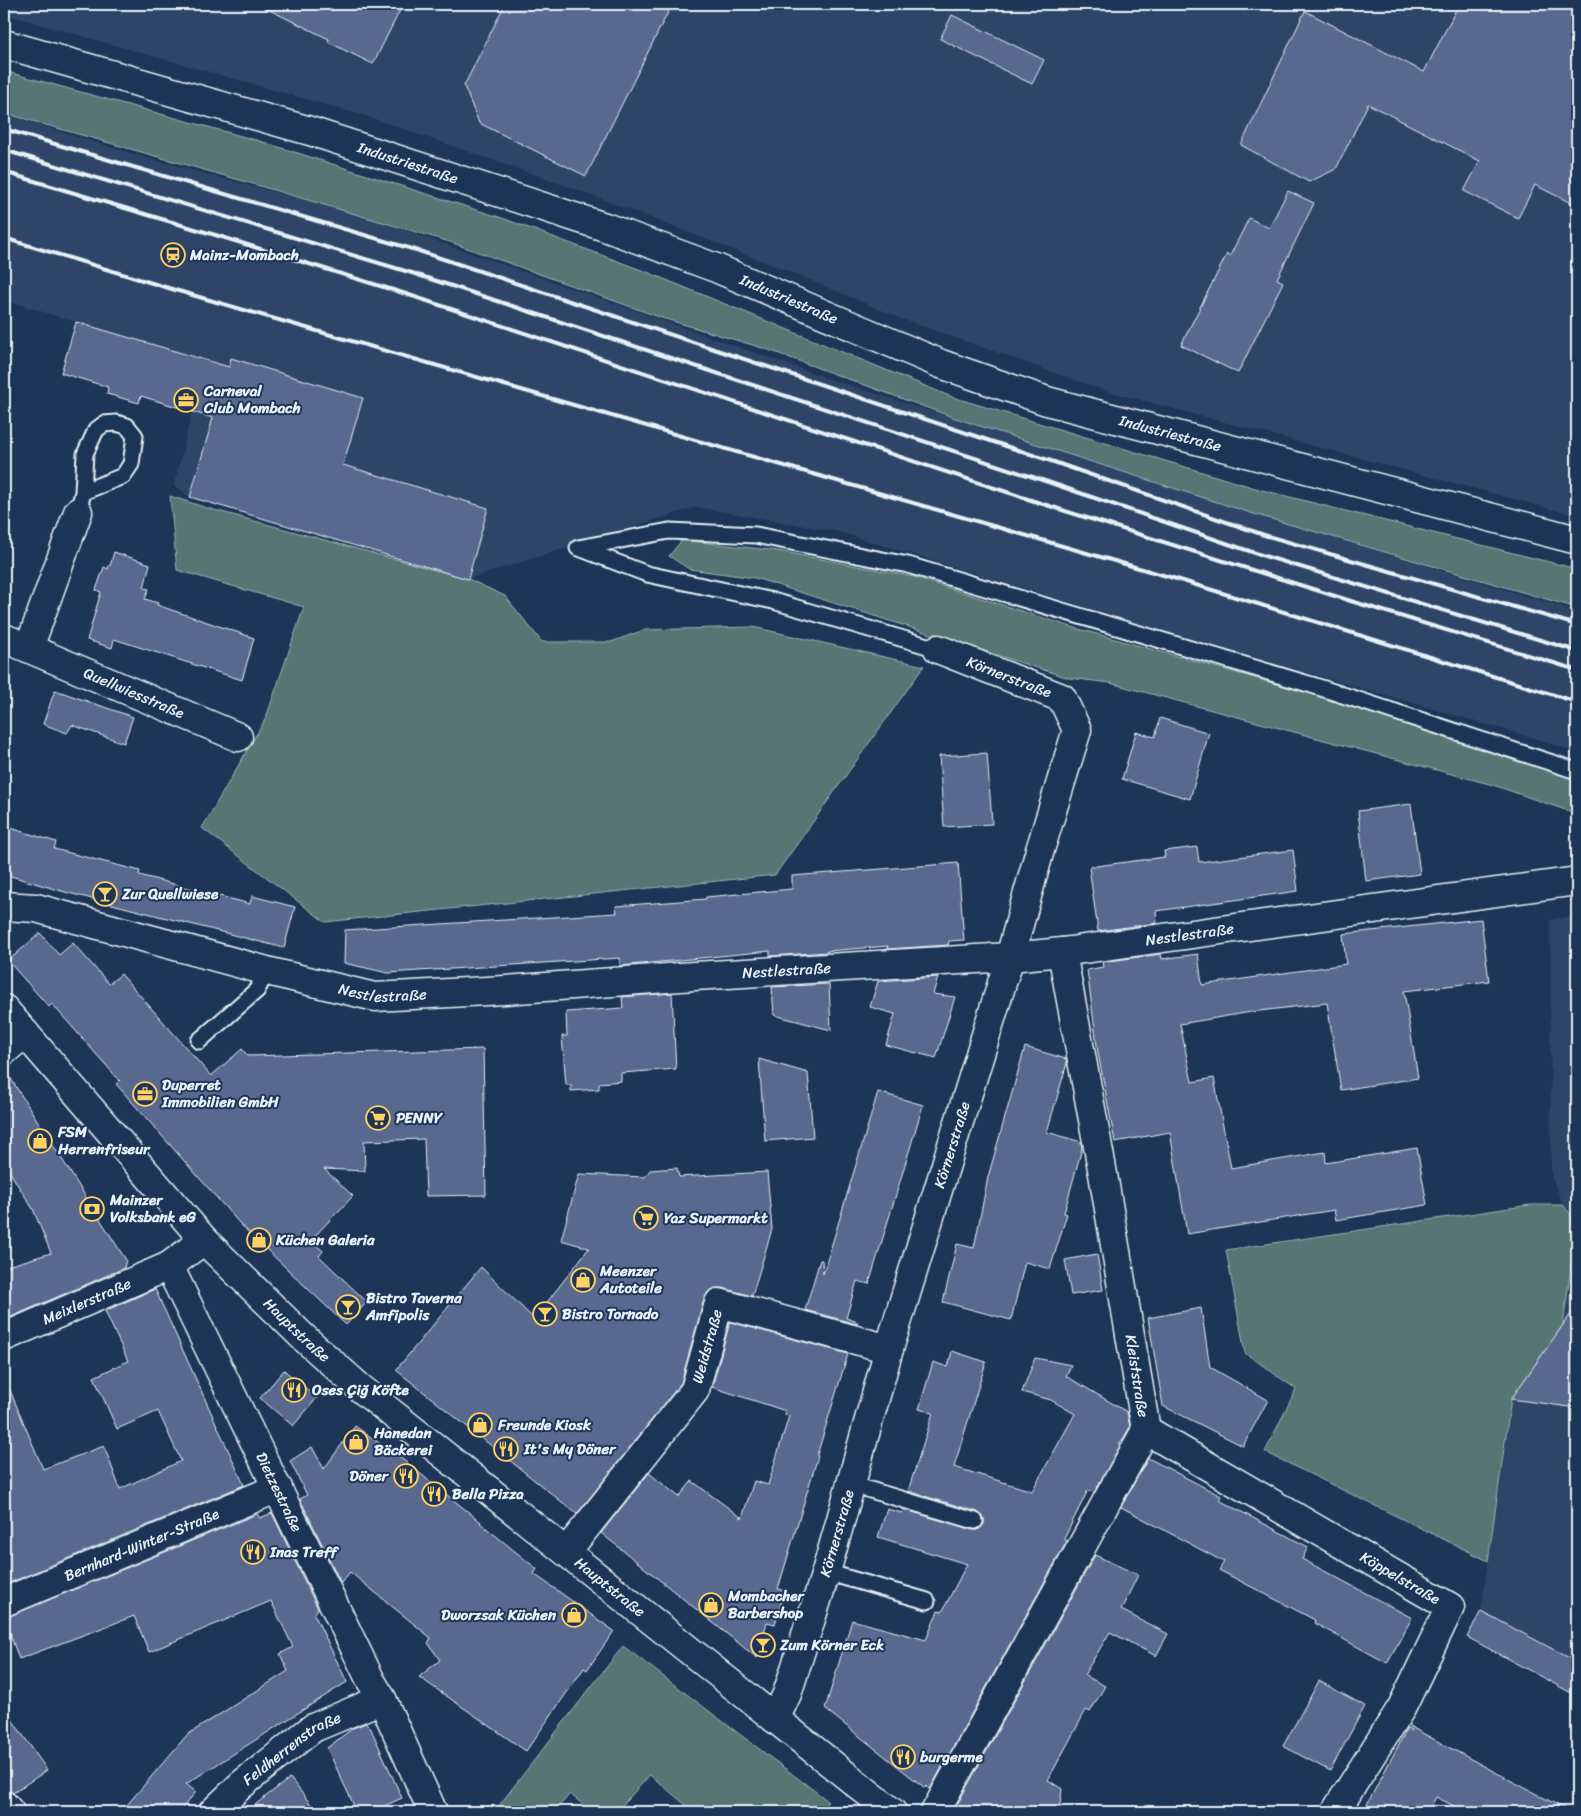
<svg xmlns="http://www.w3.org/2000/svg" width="1581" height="1816" viewBox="0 0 1581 1816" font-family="Sriracha,sans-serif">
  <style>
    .built { fill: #2f4468 }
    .green { fill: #577573; stroke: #a0b3b6 }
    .building { fill: #58678e; stroke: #e8f1f8 }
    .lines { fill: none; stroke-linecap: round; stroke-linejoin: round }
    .lane-casing { stroke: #e8f1f8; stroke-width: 19 }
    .street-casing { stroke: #e8f1f8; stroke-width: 31 }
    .secondary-casing { stroke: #e8f1f8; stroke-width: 31 }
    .lane { stroke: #1d3557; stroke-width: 15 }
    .street { stroke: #1d3557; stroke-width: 28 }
    .secondary { stroke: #1d3557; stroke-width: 28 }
    .rail { stroke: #e8f1f8; stroke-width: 4 }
    .labels { text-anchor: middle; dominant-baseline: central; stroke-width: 4; stroke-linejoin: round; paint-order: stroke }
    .street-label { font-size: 15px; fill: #e8f1f8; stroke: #1d3557 }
    .poi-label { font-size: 15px; font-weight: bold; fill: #e8f1f8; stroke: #1d3557; text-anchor: start }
  </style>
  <rect width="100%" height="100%" fill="#1d3557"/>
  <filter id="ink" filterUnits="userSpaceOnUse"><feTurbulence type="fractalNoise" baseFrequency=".02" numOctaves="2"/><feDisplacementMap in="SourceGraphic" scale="10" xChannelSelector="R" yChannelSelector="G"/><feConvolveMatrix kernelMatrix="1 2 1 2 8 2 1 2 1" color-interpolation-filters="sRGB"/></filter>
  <g filter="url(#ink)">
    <path class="built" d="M4,4H1577V516L1103,390L902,319L798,275L586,193L369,117L4,14Z
      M4,114L136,155L368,217L833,380L1254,514L1577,611V753L1543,741L1154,628L839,532L696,507L468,579L190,497L174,485L192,412L141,396L139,403L115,396L107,393L108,387L61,373L76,322L4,300Z
      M1577,915V1662L1481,1611L1511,1399L1563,1325L1577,1222L1563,1205L1551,1175L1550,920Z"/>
    <path class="green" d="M4,71L263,142L502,218L647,272L952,397L1262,490L1577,569V608L1254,514L955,418L766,349L662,318L450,242L243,181L4,113Z
      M170,496L207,508L468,579L505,596L542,642H611L644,630L753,627L924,666L775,875L325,922L202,828L266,718L304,607L177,570Z
      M682,540L779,551L914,577L1072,627L1577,768V814L1493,785L1110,683L1069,678L755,578L689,569L669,556Z
      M1530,1205H1563L1577,1222L1563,1325L1511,1399L1488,1561L1265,1452L1296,1389L1245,1353L1226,1250Z
      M623,1646L828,1801L819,1812H694L650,1775L616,1812H592L570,1794L554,1812H494Z"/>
    <path class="building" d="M257,4H403L373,64L328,42L329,39Z
      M505,4H672L586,176L479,123L464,86Z
      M1459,4H1577V206L1535,185L1518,218L1464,191L1480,161L1368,104L1336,169L1309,182L1241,145L1305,11L1424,72Z
      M952,15L1044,60L1032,84L940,39Z
      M1288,191L1314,203L1277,279L1283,282L1238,373L1181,345L1227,254L1230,256L1249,218L1269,228Z
      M76,322L229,367L231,358L363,398L343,465L488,508L468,579L190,497L213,418L141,396L139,403L107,394L108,387L61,373Z
      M114,552L150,564L144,588L149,589L145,599L158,603L157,605L254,638L242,680L114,639L112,648L87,640L101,592L96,590L104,567L108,569L109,565L110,566Z
      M55,690L133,717L124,743L72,725L67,733L43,724Z
      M1160,718L1209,733L1190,799L1122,779L1136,732L1155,737Z
      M987,753L992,824L944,827L939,756Z
      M1411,804L1420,874L1366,881L1358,811Z
      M4,826L56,842L54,849L140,871L139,875L250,904L252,896L295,907L284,948L65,892L4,874Z
      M1197,847L1199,862L1293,850L1298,891L1156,911L1157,923L1098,931L1089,867L1165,857L1164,851Z
      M958,863L964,940L949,941L948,945L887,949L888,946L827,951V952L770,956V951L620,966V958L388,973L344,963L345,930L617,913L616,906L706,899V897L792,889V876Z
      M1481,919L1489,981L1404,991L1418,1078L1341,1090L1327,1003L1251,1012L1180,1024L1192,1082L1214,1078L1231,1168L1325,1152L1326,1163L1417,1148L1427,1205L1336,1220L1334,1210L1187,1234L1170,1132L1115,1142L1098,1053L1087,970L1103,967L1102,962L1161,954L1162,959L1198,954L1202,985L1346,964L1343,934Z
      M40,933L59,955L73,943L109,984L121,974L211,1076L242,1049L248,1056L483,1049L486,1195L426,1196L424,1139L364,1141L365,1171L324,1169L353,1196L311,1240L323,1251L319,1256L367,1302L346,1325L241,1225L116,1084L120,1081L52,1004L49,1007L8,961Z
      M938,977L933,994L955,997L936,1058L886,1045L895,1014L870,1007L878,981Z
      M829,984L831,1030L774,1015L772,987Z
      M672,993L676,1069L621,1073V1081L599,1083V1089L571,1091V1085H566L562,1036H567L566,1012L623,1008L622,997Z
      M1025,1047L1066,1059L1067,1063L1047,1132L1081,1142L1082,1148L1064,1213L1067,1214L1050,1269L1025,1262L1011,1320L943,1302L957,1244L974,1248L988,1177Z
      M759,1059L808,1073L813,1137L765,1141Z
      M4,1068L126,1260L124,1268L4,1320V1267L51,1253L33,1209L4,1163Z
      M878,1092L923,1105L869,1284L857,1281L846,1318L858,1322L857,1324L805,1310L820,1260H822L823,1274Z
      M677,1168L679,1177L767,1172L772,1229L752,1296L723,1288H715L708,1292L704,1299L681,1383L577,1514L396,1370L481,1267L534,1319L589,1248L561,1240L579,1174L645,1177L650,1170Z
      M1097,1254L1103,1290L1071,1295L1065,1260Z
      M155,1289L244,1485L4,1585V1376L43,1469L104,1446L120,1489L181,1461L158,1411L117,1429L94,1377L128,1361L105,1311Z
      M1577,1305V1408L1511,1399Z
      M1201,1308L1210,1367L1268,1400L1243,1446L1163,1406L1148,1318Z
      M730,1322L848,1354L817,1455L818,1456L778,1589L785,1591L775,1624L767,1622L757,1658L601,1533L649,1473L679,1497L692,1481L742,1518L754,1481L768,1485L789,1416L785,1415L786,1411L712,1387Z
      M952,1351L986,1362L954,1467L1032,1491L1075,1414L1051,1400L1022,1392L1035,1358L1071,1365L1066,1376L1127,1412L1130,1427L1123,1439L1119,1443L1121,1444L1094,1493L1088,1490L1064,1539L1067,1541L930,1789L927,1786L925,1788L825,1709L852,1620L926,1640L938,1611L942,1612L967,1564L878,1537L887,1509L902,1513L903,1509L972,1530H978L984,1524V1518L978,1512L908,1491L933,1413L919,1409L933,1362L948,1367Z
      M284,1370L317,1398L293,1426L260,1398Z
      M355,1426L402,1459L481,1522L480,1523L537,1569L534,1574L614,1631L587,1670L584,1668L526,1751L419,1677L440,1660L428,1643L431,1638L350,1572L341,1583L300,1499L307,1495L290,1461L312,1447L324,1469Z
      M1148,1458L1221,1496L1219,1500L1308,1547L1302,1559L1412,1618L1387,1663L1314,1623L1315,1620L1219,1570L1224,1562L1121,1507Z
      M272,1513L318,1609L314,1614L347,1682L186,1784L196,1792L179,1812H121L187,1735L288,1671L280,1654L293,1647L271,1601L149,1652L134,1616L19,1659L4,1617L10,1616L257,1514L260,1518Z
      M1095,1555L1138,1575L1121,1610L1168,1634L1156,1656L1110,1632L1084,1675L1105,1686L1090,1712L1086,1710L1048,1780L1062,1789L1059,1812H957L954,1810Z
      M1481,1611L1577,1662V1696L1467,1637Z
      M1319,1681L1365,1706L1330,1771L1283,1746Z
      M4,1708L47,1770L13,1793L4,1790Z
      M366,1723L370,1727L402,1798L371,1812H357L327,1748L353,1728Z
      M1409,1726L1523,1787L1571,1812H1466L1436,1797L1428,1812H1363L1407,1729L1411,1731Z
      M290,1778L317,1812H246L278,1787Z"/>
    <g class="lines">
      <g class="lane-casing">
        <path id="lane" d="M78,512L83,492L85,454L96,430L104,424L116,423L127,426L135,436L131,464L123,476L83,492
          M578,548L669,531L756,535L908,565L1312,685L1577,771
          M579,548L647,574L773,601L938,649
          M199,1041L257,990L267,971
          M850,1484L975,1521
          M826,1572L927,1601"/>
      </g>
      <g class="street-casing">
        <g id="street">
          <path id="s1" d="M4,638L238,737"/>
          <path d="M29,648L78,512"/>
          <path id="s2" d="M4,906L36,908L267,971L375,997L505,990L694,976L1010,957L1062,952L1577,881"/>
          <path id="s3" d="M4,1009L204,1240L303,1337L359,1387L892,1812"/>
          <path d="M4,1051L25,1033"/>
          <path id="s4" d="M204,1240L169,1266L371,1681L382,1699L433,1812"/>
          <path id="s5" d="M4,1337L169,1266"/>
          <path id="s6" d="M1146,1430L1450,1607L1402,1707L1335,1812"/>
          <path id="s7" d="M567,1551L695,1390L719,1303L889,1349"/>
          <path id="s8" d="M4,1602L278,1488"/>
          <path id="s9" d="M775,1719L787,1694L826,1572L889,1349L1010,957L1040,850L1077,730L1062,698L938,649"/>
          <path d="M4,1805L10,1812"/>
          <path id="s10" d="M213,1812L241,1785L313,1728L382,1699"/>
          <path d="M935,1812L1146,1430L1103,1174L1062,952"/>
        </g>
      </g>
      <g class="secondary-casing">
        <g id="secondary">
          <path id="s11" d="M4,44L310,131L605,227L716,268L941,364L1047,401L1577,540"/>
        </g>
      </g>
      <use href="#lane" class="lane"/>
      <use href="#street" class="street"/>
      <use href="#secondary" class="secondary"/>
      <path class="rail" d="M4,129L419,251L1051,461L1264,535L1577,625
        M4,150L412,273L1045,481L1258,554L1577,651
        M4,172L222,237L406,294L1040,503L1354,602L1577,670
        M4,238L175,290L1170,577L1577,702"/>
    </g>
  </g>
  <defs>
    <g id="station-ring" transform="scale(1.25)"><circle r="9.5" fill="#1d3557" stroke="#ffd166" stroke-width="1.5"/><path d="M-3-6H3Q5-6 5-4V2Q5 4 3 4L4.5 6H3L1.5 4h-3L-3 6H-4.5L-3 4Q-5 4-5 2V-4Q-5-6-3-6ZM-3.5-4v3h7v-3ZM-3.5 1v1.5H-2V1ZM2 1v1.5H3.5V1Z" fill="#ffd166"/></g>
    <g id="office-ring" transform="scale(1.25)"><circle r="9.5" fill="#1d3557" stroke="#ffd166" stroke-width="1.5"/><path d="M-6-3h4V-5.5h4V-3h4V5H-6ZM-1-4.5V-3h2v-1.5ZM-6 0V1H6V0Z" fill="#ffd166"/></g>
    <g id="bar-ring" transform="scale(1.25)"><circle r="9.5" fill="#1d3557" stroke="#ffd166" stroke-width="1.5"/><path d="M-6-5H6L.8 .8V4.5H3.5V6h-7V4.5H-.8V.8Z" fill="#ffd166"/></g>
    <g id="supermarket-ring" transform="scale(1.25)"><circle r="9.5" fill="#1d3557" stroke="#ffd166" stroke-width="1.5"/><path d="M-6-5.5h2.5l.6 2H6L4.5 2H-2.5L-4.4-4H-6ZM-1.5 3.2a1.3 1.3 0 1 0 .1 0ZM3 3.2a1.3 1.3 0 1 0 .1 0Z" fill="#ffd166"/></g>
    <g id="shop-ring" transform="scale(1.25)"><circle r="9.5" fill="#1d3557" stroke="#ffd166" stroke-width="1.5"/><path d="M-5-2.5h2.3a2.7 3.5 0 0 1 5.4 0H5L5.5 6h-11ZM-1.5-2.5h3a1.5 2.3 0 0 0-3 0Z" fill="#ffd166"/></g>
    <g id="bank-ring" transform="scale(1.25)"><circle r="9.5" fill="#1d3557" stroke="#ffd166" stroke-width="1.5"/><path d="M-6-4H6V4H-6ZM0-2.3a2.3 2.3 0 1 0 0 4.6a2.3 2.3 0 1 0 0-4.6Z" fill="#ffd166"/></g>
    <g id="restaurant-ring" transform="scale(1.25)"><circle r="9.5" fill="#1d3557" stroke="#ffd166" stroke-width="1.5"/><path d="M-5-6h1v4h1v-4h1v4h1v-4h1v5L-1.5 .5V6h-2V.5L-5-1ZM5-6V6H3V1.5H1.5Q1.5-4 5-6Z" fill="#ffd166"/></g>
  </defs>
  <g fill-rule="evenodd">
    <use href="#station-ring" x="173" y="255"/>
    <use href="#office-ring" x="186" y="400"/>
    <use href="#bar-ring" x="105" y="894"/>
    <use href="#office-ring" x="145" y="1094"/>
    <use href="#supermarket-ring" x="378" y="1118"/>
    <use href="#shop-ring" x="40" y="1141"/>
    <use href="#bank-ring" x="92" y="1209"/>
    <use href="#supermarket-ring" x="646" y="1218"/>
    <use href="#shop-ring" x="259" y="1240"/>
    <use href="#shop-ring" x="583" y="1280"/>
    <use href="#bar-ring" x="348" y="1307"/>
    <use href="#bar-ring" x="545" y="1314"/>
    <use href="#restaurant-ring" x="294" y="1390"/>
    <use href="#shop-ring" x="480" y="1425"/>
    <use href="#shop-ring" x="356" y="1442"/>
    <use href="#restaurant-ring" x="506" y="1449"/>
    <use href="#restaurant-ring" x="406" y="1476"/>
    <use href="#restaurant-ring" x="434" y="1494"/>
    <use href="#restaurant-ring" x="253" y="1552"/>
    <use href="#shop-ring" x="711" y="1605"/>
    <use href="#shop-ring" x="574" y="1615"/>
    <use href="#bar-ring" x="763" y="1645"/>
    <use href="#restaurant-ring" x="903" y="1757"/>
  </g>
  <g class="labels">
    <g class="street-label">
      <text stroke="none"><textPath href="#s11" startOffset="421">Industriestraße</textPath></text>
      <text stroke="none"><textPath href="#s11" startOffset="826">Industriestraße</textPath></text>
      <text stroke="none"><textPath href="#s11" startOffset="1231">Industriestraße</textPath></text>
      <text transform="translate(1009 677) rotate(21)">Körnerstraße</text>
      <text stroke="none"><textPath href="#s1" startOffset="141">Quellwiesstraße</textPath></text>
      <text stroke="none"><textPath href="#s2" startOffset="1200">Nestlestraße</textPath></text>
      <text stroke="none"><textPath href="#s2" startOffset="795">Nestlestraße</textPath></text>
      <text stroke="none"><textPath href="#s2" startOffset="390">Nestlestraße</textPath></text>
      <text stroke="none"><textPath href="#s9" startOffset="601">Körnerstraße</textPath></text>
      <text stroke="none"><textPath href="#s5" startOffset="90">Meixlerstraße</textPath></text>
      <text stroke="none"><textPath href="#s3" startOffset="435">Hauptstraße</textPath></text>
      <text stroke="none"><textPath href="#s7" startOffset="251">Weidstraße</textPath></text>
      <text transform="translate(1137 1376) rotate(81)">Kleiststraße</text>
      <text stroke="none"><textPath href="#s4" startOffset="295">Dietzestraße</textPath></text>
      <text stroke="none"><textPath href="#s9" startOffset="196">Körnerstraße</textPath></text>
      <text stroke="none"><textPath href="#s8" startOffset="149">Bernhard-Winter-Straße</textPath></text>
      <text stroke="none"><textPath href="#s6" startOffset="294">Köppelstraße</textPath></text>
      <text stroke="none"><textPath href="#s3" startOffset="840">Hauptstraße</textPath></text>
      <text stroke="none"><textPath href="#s10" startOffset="102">Feldherrenstraße</textPath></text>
    </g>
    <g class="poi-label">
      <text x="190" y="255">Mainz-Mombach</text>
      <text x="204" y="391">Carneval<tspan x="204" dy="17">Club Mombach</tspan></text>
      <text x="122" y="894">Zur Quellwiese</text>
      <text x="162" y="1085">Duperret<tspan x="162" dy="17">Immobilien GmbH</tspan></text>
      <text x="396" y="1118">PENNY</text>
      <text x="58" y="1132">FSM<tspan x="58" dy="17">Herrenfriseur</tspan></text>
      <text x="110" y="1200">Mainzer<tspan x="110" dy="17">Volksbank eG</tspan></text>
      <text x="664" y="1218">Yaz Supermarkt</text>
      <text x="276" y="1240">Küchen Galeria</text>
      <text x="600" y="1271">Meenzer<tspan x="600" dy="17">Autoteile</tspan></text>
      <text x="366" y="1298">Bistro Taverna<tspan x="366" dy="17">Amfipolis</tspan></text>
      <text x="562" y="1314">Bistro Tornado</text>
      <text x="312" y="1390">Oses Çiğ Köfte</text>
      <text x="498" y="1425">Freunde Kiosk</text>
      <text x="374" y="1433">Hanedan<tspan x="374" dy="17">Bäckerei</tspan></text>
      <text x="524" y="1449">It's My Döner</text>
      <text x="388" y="1476" text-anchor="end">Döner</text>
      <text x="452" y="1494">Bella Pizza</text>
      <text x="270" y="1552">Inas Treff</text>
      <text x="728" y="1596">Mombacher<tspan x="728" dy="17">Barbershop</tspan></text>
      <text x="556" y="1615" text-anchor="end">Dworzsak Küchen</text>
      <text x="780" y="1645">Zum Körner Eck</text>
      <text x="920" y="1757">burgerme</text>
    </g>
  </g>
  <rect width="1581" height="1816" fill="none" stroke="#1d3557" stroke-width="20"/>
  <rect x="10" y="10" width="1561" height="1796" fill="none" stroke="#e8f1f8" stroke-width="2" filter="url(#ink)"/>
</svg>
